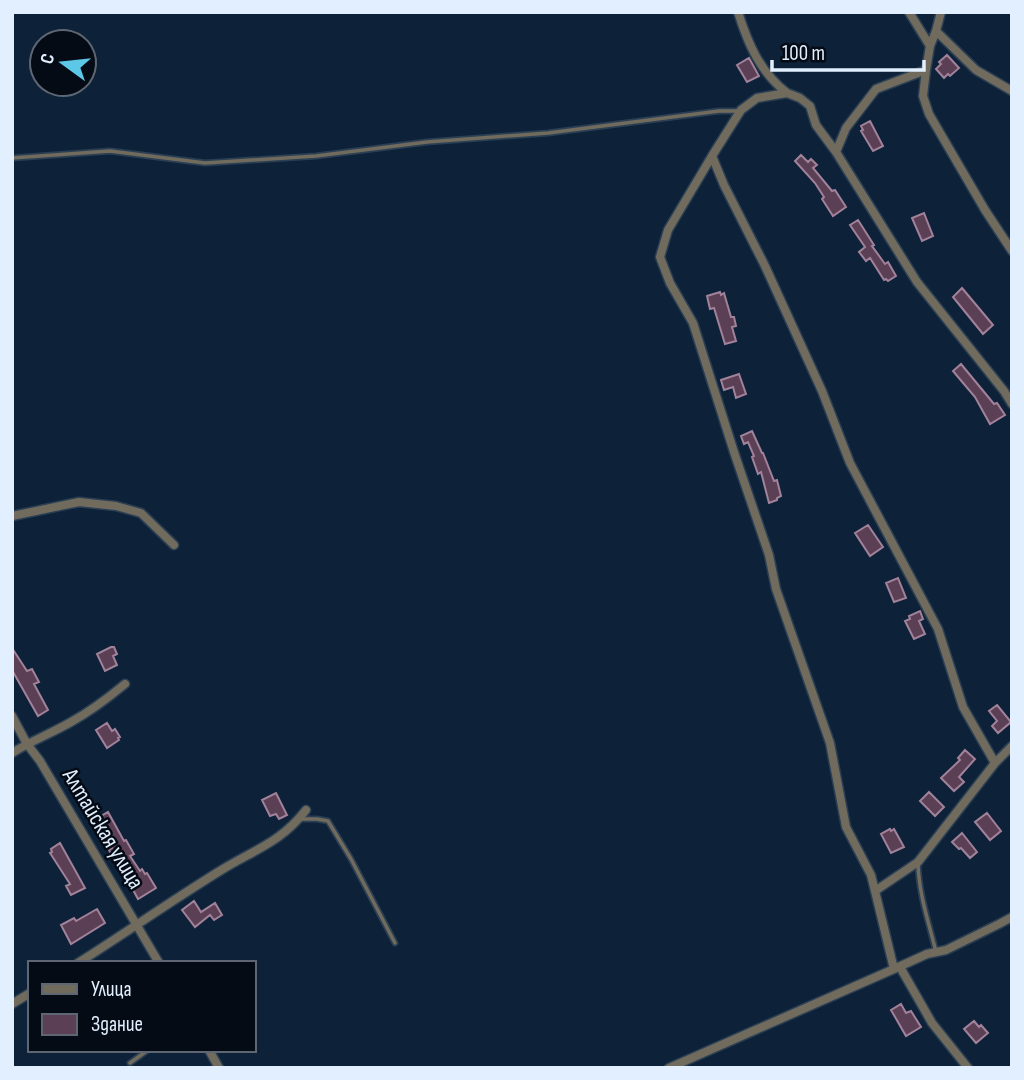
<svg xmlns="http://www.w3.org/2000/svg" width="1024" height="1080" viewBox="0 0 1024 1080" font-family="'Sofia Sans Condensed',sans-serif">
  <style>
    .building { fill: #5b4055; stroke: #a1829a; stroke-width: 2 }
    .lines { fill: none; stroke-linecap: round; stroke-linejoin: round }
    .service-casing { stroke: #2b3f54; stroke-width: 7 }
    .minor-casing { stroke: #2b3f54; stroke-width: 11 }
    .service { stroke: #716b5d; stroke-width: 3.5 }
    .minor { stroke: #716b5d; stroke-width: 8 }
    .labels { text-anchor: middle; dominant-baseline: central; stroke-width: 5; stroke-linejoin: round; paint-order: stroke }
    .street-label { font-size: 23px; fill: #e2effe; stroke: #040b15 }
  </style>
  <rect width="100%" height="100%" fill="#0d2238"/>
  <path class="building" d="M947,55L959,68L950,76L948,74L944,78L936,69L941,64L939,62Z
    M749,58L759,76L747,82L737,65Z
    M870,121L883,146L873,151L861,131L863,130L861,126Z
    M801,155L808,162L811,159L817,165L813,168L832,191L835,190L846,207L833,216L822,199L824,197L815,183L795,161Z
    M924,213L933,236L922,241L912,218Z
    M858,220L874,245L872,246L885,264L888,262L896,276L888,281L886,279L884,280L870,258L866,261L859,252L865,247L850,225Z
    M962,288L993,325L983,334L953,297Z
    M720,292L721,295L724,293L731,317H734L736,326L732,327L736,341L725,344L714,308L710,309L707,296Z
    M961,364L994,404L997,403L1005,415L990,424L975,397L953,371Z
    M739,374L746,394L736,398L733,387L724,390L721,380Z
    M752,431L762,453H763L774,481L777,480L781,496L777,498V500L769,503L761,472L758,474L752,457L754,456L748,442L744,444L741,436Z
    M868,525L883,547L870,556L855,533Z
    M898,578L906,598L894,602L886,583Z
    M920,611L923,619L919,621L925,634L914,639L905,621L910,619L909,616Z
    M111,647H114L117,654L113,656L117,665L105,671L97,654Z
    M12,648L27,671L32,669L39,682L34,684L48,710L38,716L12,670Z
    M997,705L1011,722L998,733L992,726L997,721L989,711Z
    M107,723L112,731L115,729L120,737L118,738L119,740L107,748L96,730Z
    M965,750L975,759L959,777L964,782L954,791L941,778L960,760L958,758Z
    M929,792L944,807L935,816L920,801Z
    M276,793L287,815L279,819L276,814L270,816L262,800Z
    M108,812L124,841L126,840L134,854L130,856L140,871L142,869L145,874L147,873L156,888L138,899L124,873L129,870L119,854L113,857L109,850L112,848L96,819Z
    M987,813L1001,831L990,840L975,822Z
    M890,829L891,831L894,829L904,847L891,853L881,834Z
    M962,833L977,852L970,858L961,848L959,849L952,842Z
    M60,843L85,888L71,895L66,886L70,884L50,853L52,852L51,849Z
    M194,901L201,912L215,903L222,915L214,920L210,915L195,927L182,910Z
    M97,909L105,923L71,944L61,925L74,918L76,921Z
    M901,1004L906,1013L911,1011L921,1027L906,1036L891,1010Z
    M974,1021L979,1027L981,1025L988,1033L976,1043L964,1029Z"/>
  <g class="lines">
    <g class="service-casing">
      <path id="service" d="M12,158L110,151L205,163L316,156L427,142L548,133L719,111H739
        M302,819H317L328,821L351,859L395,943
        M918,864C919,895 929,923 936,952
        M130,1063L148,1050"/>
    </g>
    <g class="minor-casing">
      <path id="minor" d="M738,12C748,44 760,72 787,93
        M909,12L930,46
        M941,12L936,31L976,70L1012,91
        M926,70L923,96L929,114L985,210L1012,251
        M836,152L917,282L1004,391L1012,404
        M712,156L741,110L757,98L787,93L800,98L810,106L816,125L836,152L846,128L876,89L926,70L930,46L936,31
        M12,516L79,502L116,506L141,513L174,545
        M12,716L27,744L40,761L159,963
        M12,753C31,741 52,733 71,722C91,711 108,698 125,684
        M875,891L871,875L846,827L830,743L776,589L769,555L734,452L693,323L670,283L660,257L668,230L712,156L724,185L765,266L822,391L850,463L938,629L963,707L995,763
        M78,963C127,932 174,899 223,869C256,849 281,842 306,810
        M900,967L932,1023L968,1068
        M894,969L927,954L946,950L999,924L1012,917
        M12,1004L30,993
        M209,1050L219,1068
        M669,1068L894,969L875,891L918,862L995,763L1012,746"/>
    </g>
    <use href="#service" class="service"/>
    <use href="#minor" class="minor"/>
  </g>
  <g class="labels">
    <g class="street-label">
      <text transform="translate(103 829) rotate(59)">Алтайская улица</text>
    </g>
  </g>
  <rect width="1024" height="1080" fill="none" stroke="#e2effe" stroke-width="28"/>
  <rect x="28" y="961" width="228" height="91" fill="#040b15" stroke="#5d6672" stroke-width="2"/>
  <rect x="42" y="984" width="35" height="10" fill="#716b5d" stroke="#5d6672" stroke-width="2"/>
  <text x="91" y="996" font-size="21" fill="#e2effe">Улица</text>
  <rect x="42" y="1014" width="35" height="21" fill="#5b4055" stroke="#5d6672" stroke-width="2"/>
  <text x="91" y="1031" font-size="21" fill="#e2effe">Здание</text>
  <g transform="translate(63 63) rotate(285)"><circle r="33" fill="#040b15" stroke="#5d6672" stroke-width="2"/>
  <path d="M0-5L12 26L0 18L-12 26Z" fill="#5cc7e7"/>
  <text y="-10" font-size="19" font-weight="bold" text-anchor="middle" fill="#e2effe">С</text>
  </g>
  <path d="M772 60v10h152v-10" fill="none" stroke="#e2effe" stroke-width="3.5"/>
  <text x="782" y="60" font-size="21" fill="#e2effe" stroke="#040b15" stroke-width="5" paint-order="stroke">100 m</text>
</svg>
